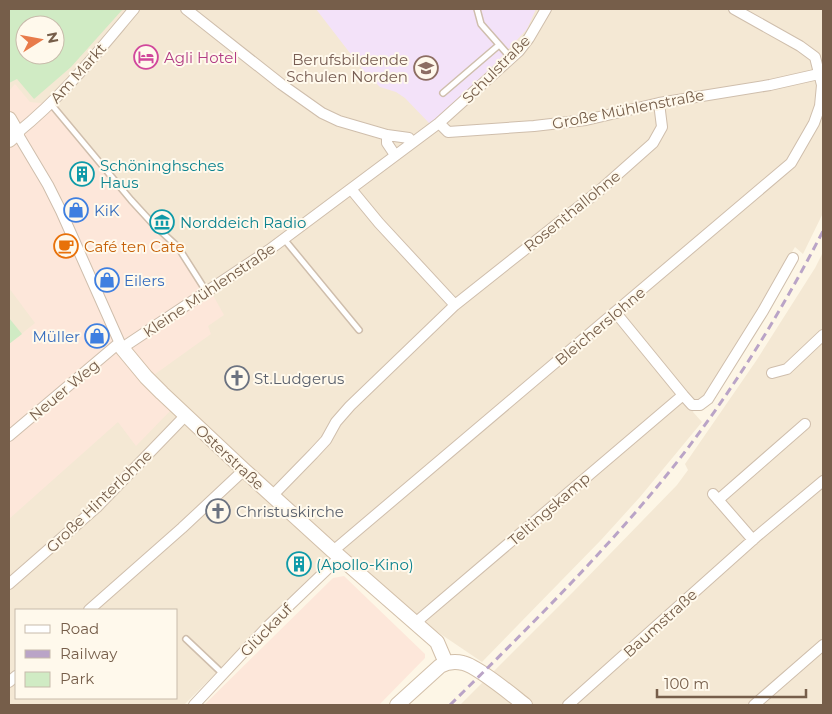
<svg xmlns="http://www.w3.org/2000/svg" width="832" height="714" viewBox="0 0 832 714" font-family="Montserrat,sans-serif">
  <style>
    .residential { fill: #f4e8d4; fill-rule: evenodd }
    .commercial { fill: #fde7da }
    .education { fill: #f3e2f9 }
    .green { fill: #d0ebc4; fill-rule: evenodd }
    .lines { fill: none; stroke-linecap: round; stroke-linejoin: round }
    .lane-casing { stroke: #cfbeac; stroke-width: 8 }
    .street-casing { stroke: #cfbeac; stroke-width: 12 }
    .secondary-casing { stroke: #d2bfa9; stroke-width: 16 }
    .lane { stroke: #fff; stroke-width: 5 }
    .street { stroke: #fff; stroke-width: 10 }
    .secondary { stroke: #fff; stroke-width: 14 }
    .rail { stroke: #baa4c7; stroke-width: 3; stroke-dasharray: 8 5; stroke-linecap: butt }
    .labels { text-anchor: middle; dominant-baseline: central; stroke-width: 4; stroke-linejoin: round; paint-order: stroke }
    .hotel-label { font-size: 15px; fill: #b23c85; stroke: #fff9ec; text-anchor: start }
    .education-label { font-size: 15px; fill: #785e54; stroke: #fff9ec; text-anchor: end }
    .street-label { font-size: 15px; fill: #765e4a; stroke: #fff9ec }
    .culture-label { font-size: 15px; fill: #0d838f; stroke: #fff9ec; text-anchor: start }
    .shop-label { font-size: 15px; fill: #366cbe; stroke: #fff9ec; text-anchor: start }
    .food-label { font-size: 15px; fill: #c56008; stroke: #fff9ec; text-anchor: start }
    .worship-label { font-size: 15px; fill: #5b616d; stroke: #fff9ec; text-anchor: start }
  </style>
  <rect width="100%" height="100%" fill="#fdf6e6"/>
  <path class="residential" d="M9,9H823V213L803,254L795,247L724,367L704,397L697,402L693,412L702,422L640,497L601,540L482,662L408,612L340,553L289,600L184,705H9ZM25,25H55V55H25ZM16,610H176V698H16Z
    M823,252V705H460L574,591L677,485L688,470L685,464L756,361L815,268Z"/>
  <path class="commercial" d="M15,84L30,102L51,104L153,224L178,247L206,291L214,297L224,315L208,326L211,334L144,382L171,410L136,446L118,422L9,519V344L35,323L9,288V91Z
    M344,576L425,654V658L379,705H204L333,578Z"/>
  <path class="education" d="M316,9H536L527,29L493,66L430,124L405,98L396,92L380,87L363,70Z"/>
  <path class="green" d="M9,9H123L71,67L34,99L17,79L9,83ZM25,25H55V55H25Z
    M9,318L22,334L9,344Z"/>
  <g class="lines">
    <g class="lane-casing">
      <path id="lane" d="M477,9L481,24L511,58
        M443,93L499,45
        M51,104L131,200L153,224L178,247L206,291
        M284,239L359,330
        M186,639L223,674"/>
    </g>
    <g class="street-casing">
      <path id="street" d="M134,9C96,54 64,95 17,133L48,185L61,211L122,348L269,250L439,123L519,51L529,38L546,9
        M186,9L281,84L322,113L339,121L387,135L409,138L412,143
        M439,123L448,132L534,126L586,120L659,103L770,85L823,73
        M387,135V143L395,155
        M351,189L379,223L455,305
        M616,313L683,395
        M772,373L787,369L823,335
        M9,436L119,343
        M713,494L753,540
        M272,496L313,454L326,440L336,422L350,406L455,305L600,190L653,143L662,127L659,103
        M718,500L805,424
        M333,551L791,163L814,123L820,106L822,85L815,57L800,46L734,9
        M9,584L97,507L186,415
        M89,610L182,528L244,470
        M417,624L421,618L683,395L692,405H700L708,399L763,311L793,258
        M9,682L16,676
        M194,705L268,626L340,557
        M568,705L756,537L823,481
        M754,705L823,645"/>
    </g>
    <g class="secondary-casing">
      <path id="secondary" d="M9,119L17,133L9,140
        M122,348L146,377L162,393L244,470L333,551L437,642L446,663
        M397,705L440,666C447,662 455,661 463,663C477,666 512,695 525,705"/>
    </g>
    <use href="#lane" class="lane"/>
    <use href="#street" class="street"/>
    <use href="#secondary" class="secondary"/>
    <path class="rail" d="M450,705C517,639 585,572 646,500C716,418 774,326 823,231"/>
  </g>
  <defs>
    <g id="hotel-ring" transform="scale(1.25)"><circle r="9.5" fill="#fff9ec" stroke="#d1479c" stroke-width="1.5"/><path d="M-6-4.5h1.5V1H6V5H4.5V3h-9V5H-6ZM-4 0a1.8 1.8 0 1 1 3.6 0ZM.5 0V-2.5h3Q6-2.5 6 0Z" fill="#d1479c"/></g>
    <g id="school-ring" transform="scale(1.25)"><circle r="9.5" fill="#fff9ec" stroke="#8d6e63" stroke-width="1.5"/><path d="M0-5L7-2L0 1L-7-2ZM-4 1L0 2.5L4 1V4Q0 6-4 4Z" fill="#8d6e63"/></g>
    <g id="building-ring" transform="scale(1.25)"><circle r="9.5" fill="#fff9ec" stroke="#0f9aa8" stroke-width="1.5"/><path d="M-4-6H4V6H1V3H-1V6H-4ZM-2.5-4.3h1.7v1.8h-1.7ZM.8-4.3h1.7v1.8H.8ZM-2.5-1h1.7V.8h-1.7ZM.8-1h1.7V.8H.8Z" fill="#0f9aa8"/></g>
    <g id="shop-ring" transform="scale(1.25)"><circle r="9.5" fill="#fff9ec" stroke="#3f7fe0" stroke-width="1.5"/><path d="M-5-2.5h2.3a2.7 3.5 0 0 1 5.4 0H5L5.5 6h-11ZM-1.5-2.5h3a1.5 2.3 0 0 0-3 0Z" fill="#3f7fe0"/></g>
    <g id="museum-ring" transform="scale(1.25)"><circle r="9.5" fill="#fff9ec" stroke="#0f9aa8" stroke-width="1.5"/><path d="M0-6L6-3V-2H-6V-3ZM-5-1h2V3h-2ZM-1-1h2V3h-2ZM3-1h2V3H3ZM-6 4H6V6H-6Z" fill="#0f9aa8"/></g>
    <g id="cafe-ring" transform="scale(1.25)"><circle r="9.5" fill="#fff9ec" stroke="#e8710a" stroke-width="1.5"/><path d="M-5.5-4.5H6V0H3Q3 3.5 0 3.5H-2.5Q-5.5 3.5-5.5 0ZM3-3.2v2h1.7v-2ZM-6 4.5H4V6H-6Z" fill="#e8710a"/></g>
    <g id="church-ring" transform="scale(1.25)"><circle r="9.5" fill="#fff9ec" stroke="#6b7280" stroke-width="1.5"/><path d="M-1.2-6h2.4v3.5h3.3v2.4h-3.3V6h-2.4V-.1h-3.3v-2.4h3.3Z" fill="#6b7280"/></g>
  </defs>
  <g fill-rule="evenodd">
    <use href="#hotel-ring" x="146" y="57"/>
    <use href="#school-ring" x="426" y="68"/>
    <use href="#building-ring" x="82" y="174"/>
    <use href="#shop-ring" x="76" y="210"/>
    <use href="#museum-ring" x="162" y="222"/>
    <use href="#cafe-ring" x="66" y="246"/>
    <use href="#shop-ring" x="107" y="280"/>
    <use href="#shop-ring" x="97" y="336"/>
    <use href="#church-ring" x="237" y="378"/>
    <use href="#church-ring" x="218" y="511"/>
    <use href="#building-ring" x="299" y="564"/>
  </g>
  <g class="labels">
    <g class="hotel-label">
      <text x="164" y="57">Agli Hotel</text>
    </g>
    <g class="education-label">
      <text x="408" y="59">Berufsbildende<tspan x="408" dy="17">Schulen Norden</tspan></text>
    </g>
    <g class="street-label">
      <text transform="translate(496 69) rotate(-45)">Schulstraße</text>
      <text transform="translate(78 73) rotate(-48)">Am Markt</text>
      <text transform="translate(628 109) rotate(-11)">Große Mühlenstraße</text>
      <text transform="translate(572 211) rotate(-39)">Rosenthallohne</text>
      <text transform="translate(209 290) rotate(-34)">Kleine Mühlenstraße</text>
      <text transform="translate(600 326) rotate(-40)">Bleicherslohne</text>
      <text transform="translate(64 390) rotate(-40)">Neuer Weg</text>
      <text transform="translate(230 457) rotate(43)">Osterstraße</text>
      <text transform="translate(99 501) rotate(-44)">Große Hinterlohne</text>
      <text transform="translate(549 509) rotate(-41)">Teltingskamp</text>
      <text transform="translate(660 623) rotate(-42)">Baumstraße</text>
      <text transform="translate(266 630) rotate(-46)">Glückauf</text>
    </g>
    <g class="culture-label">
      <text x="100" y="165">Schöninghsches<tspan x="100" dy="17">Haus</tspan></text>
      <text x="180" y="222">Norddeich Radio</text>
      <text x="316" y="564">(Apollo-Kino)</text>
    </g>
    <g class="shop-label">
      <text x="94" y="210">KiK</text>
      <text x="124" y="280">Eilers</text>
      <text x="80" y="336" text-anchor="end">Müller</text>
    </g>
    <g class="food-label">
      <text x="84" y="246">Café ten Cate</text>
    </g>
    <g class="worship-label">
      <text x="254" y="378">St.Ludgerus</text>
      <text x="236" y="511">Christuskirche</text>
    </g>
  </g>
  <rect width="832" height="714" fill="none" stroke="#765e4a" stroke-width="20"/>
  <rect x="15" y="609" width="162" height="90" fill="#fff9ec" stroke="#c8bbab"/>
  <rect x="25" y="625" width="25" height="8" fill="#ffffff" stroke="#c8bbab"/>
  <text x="60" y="634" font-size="15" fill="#765e4a">Road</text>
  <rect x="25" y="650" width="25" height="8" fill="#baa4c7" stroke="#c8bbab"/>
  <text x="60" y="659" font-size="15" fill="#765e4a">Railway</text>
  <rect x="25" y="672" width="25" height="15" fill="#d0ebc4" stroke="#c8bbab"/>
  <text x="60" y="684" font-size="15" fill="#765e4a">Park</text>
  <g transform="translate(40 40) rotate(79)"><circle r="24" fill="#fff9ec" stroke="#c8bbab"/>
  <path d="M0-4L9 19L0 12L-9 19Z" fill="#e87b4a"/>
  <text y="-8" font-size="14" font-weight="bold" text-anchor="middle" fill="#765e4a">N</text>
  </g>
  <path d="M657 689v8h149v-8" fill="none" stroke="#765e4a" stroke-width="2.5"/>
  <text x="664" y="689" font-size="15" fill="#765e4a" stroke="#fff9ec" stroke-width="4" paint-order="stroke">100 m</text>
</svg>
